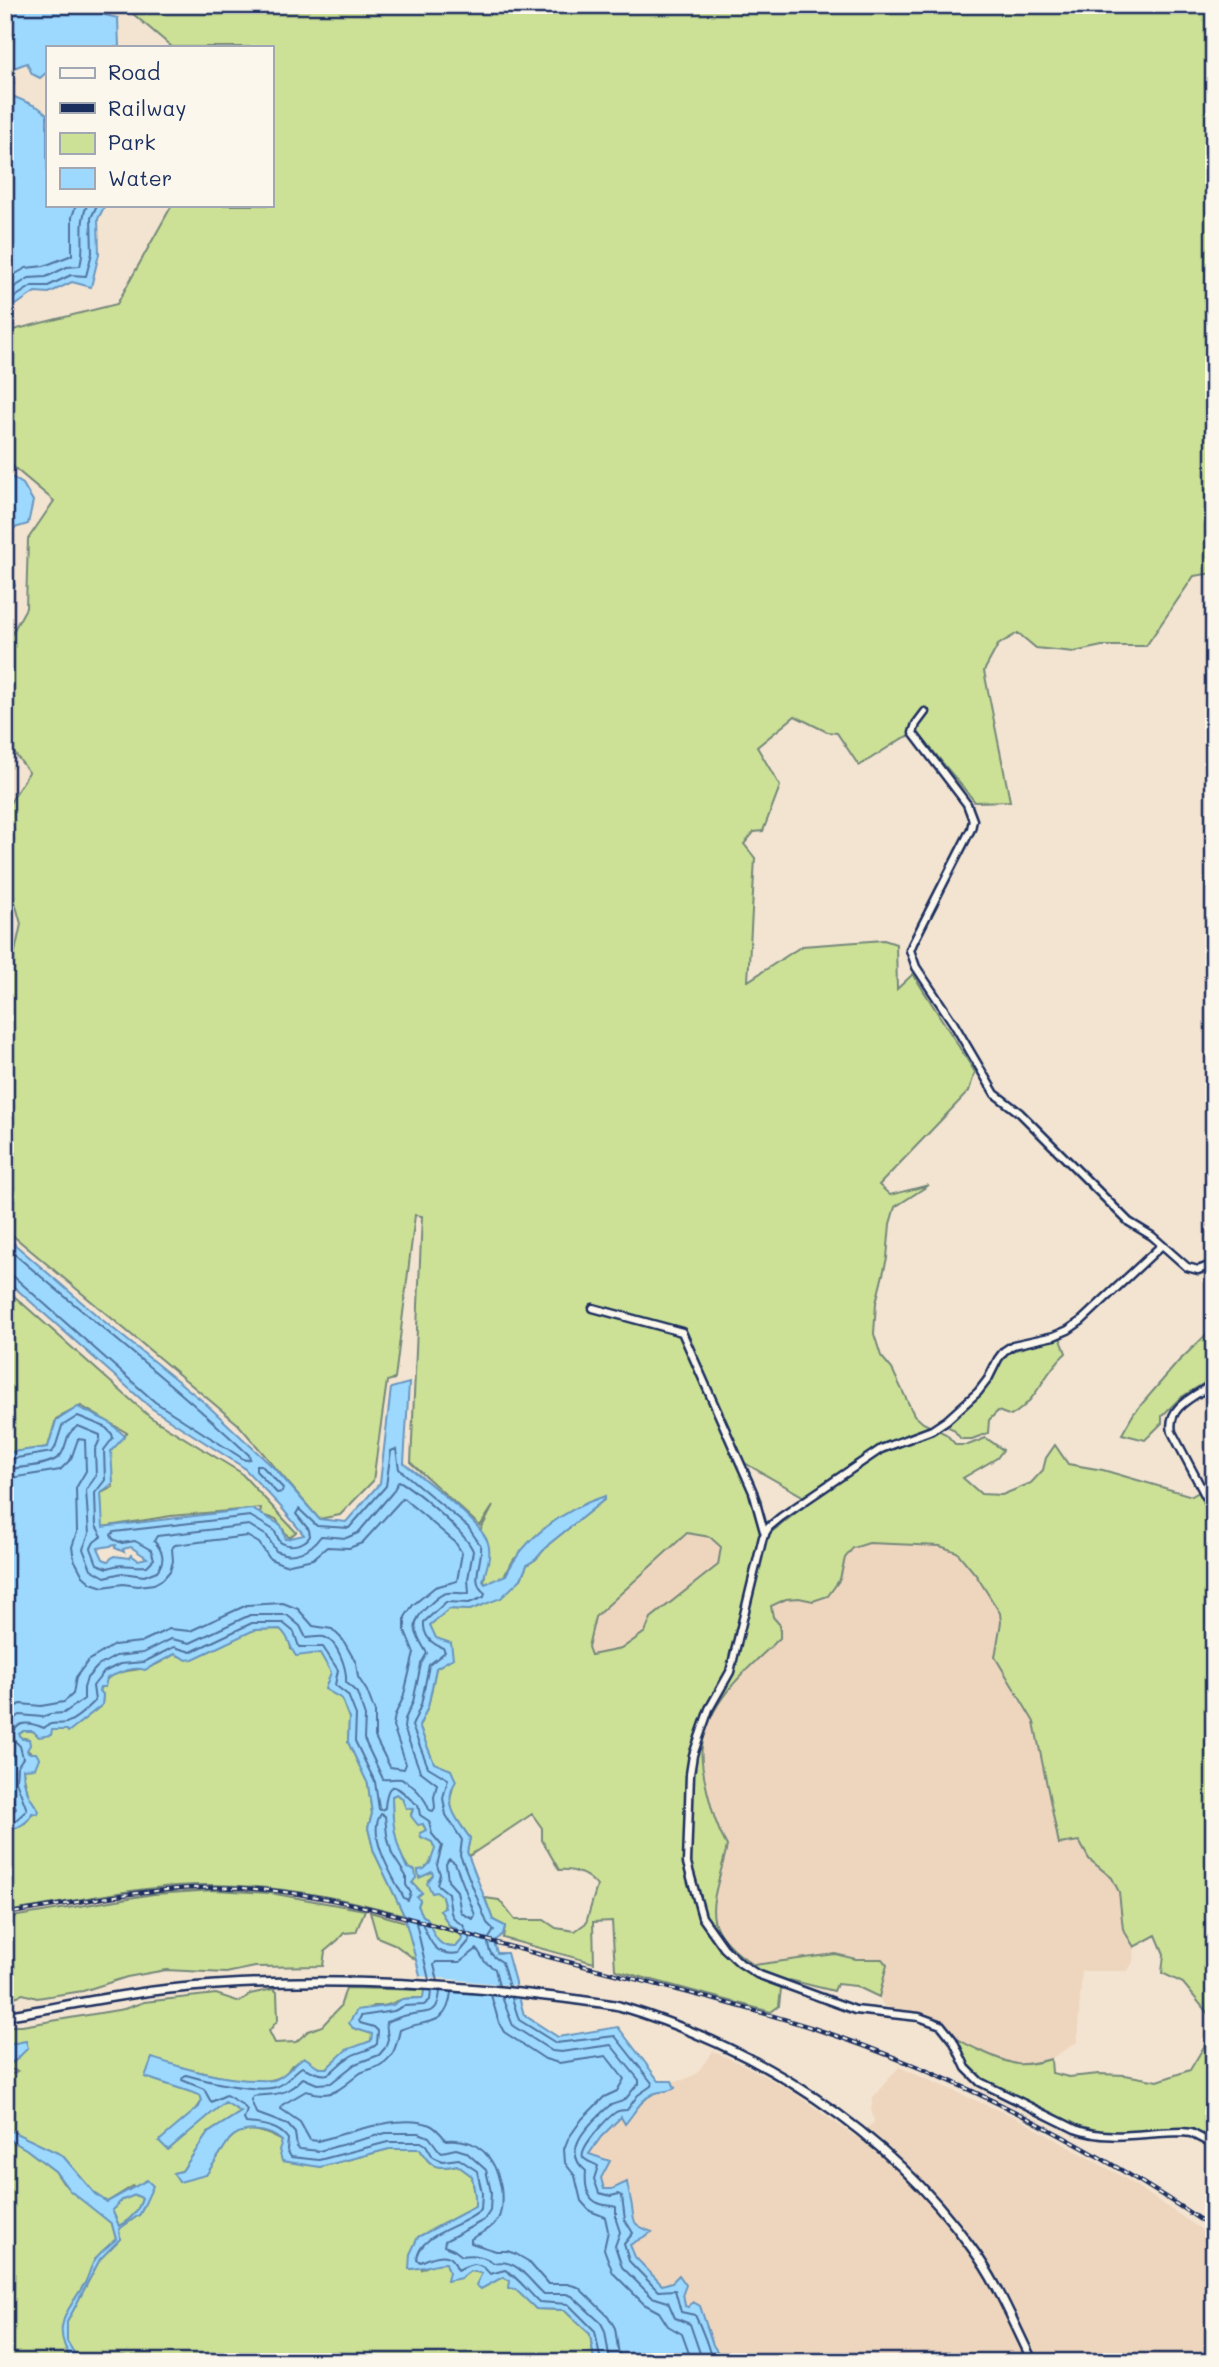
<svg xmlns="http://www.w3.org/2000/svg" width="1219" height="2367" viewBox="0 0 1219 2367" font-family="Mali,sans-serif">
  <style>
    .built { fill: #eed6be }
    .green { fill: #cce196; stroke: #74887a; stroke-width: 2; fill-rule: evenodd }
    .water { fill: #9dd9fe; stroke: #6995be; stroke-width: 2; fill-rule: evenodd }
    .pier { fill: #f3e4d1 }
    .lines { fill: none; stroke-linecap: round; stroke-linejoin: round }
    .shore { stroke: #4f739e; stroke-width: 2 }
    .minor-casing { stroke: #1b2f5e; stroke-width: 11 }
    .tertiary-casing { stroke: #1b2f5e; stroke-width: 12 }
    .minor { stroke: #fbf7ec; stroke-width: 6 }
    .tertiary { stroke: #fbf7ec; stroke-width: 7 }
    .rail-casing { stroke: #1b2f5e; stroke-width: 4.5 }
    .rail { stroke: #fbf7ec; stroke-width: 2; stroke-dasharray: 5; stroke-linecap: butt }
  </style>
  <rect width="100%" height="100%" fill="#f3e4d1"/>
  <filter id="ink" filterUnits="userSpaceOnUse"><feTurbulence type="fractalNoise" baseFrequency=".0143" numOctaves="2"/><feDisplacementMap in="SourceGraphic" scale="14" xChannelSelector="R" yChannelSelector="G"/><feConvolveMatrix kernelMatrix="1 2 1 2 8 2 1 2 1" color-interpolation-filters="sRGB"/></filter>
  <g filter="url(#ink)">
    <path class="built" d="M687,1533L710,1537L721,1547L718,1565L651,1618L645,1632L621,1649L591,1656L588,1647L594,1617Z
      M869,1543L940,1546L957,1552L976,1575L1000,1613L1001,1622L996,1646L1034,1722L1059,1844L1079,1841L1089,1859L1112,1878L1119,1892L1123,1929L1134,1947L1133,1962L1128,1971H1082L1077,2042L1051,2059L1033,2064H1016L971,2048L956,2038L942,2020L921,2013L892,2009L883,2005L879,1997L881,1986L866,1959L835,1954L754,1965L738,1954L718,1933L713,1923L714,1897L727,1846L715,1825L705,1783L702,1748L712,1713L745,1671L773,1617L771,1606L786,1599L799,1598L813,1601L840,1579L845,1558L853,1548Z
      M227,1884L316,1894L404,1915L406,1922L349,1906L303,1897L270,1893L215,1890L154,1894L5,1918V1912L136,1890L175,1886Z
      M713,2051L746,2066L790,2090L856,2137L874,2122L871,2109L873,2097L899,2067L1019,2119L1123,2177L1214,2238V2362H717L720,2355L713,2345L708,2328L685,2306L678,2275L672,2282L662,2285L635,2257L630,2245L637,2226L631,2218L632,2208L626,2183L612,2189H604L601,2178L589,2154L601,2137L622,2116L625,2124L643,2100L655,2092H670L675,2088L672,2081L683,2080L696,2074Z"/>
    <path class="green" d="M132,5H1214V573L1194,576L1146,646H1102L1074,652L1036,648L1018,633L998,645L984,671L1010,801L975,802L918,733L903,738L859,766L837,733L827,732L795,716L757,747L780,786L763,831L754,832L744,844L755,858L748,981L802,946L884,940L896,944L897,989L913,974L975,1072L969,1091L879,1185L890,1195L929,1185L895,1207L890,1224L887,1258L876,1303L874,1334L881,1356L892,1369L914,1415L923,1423L946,1434L956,1445H968L986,1438L1003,1450L997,1458L963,1478L981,1494L1002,1495L1031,1483L1043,1470L1046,1458L1055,1445L1068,1464L1103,1470L1192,1496L1199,1492L1214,1524V2141L1191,2131L1095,2133L1074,2127L988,2084L974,2073L962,2058L956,2038C968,2046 1004,2062 1017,2064C1029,2065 1040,2062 1051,2059L1052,2073L1069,2077L1099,2074L1125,2075L1158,2081L1190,2070L1208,2040L1210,2016L1183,1983L1162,1973L1164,1954L1156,1935L1134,1947L1123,1929L1119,1892L1112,1878L1089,1859L1079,1841L1059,1844L1034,1722L995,1657L1001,1622L1000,1613L976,1575L957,1552L940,1546L869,1543L853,1548L845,1558L840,1579L828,1596L813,1601L799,1598L786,1599L771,1606L773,1617L780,1625V1638C748,1668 709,1700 702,1746C700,1759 704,1777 707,1790C712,1810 716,1827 727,1846C714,1906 694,1925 754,1965L835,1954L856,1959H882L887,1965L879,1997L856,1986L837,1984L834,1991L790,1980L781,1989L779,2006L771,2012L619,1971L615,1969L612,1921L593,1922L594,1963L503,1938L505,1926L493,1920L485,1898L499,1900L515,1920H544L556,1928L575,1931L586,1923L597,1886C589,1875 573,1868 559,1870L542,1840V1828L532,1814L469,1856L467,1852L470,1838L453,1814L450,1799L453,1787L451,1770L434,1764L419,1726L428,1707L436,1668L444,1663L430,1625L449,1609L470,1610L521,1579L527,1565L536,1559L549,1544L605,1499L514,1559L503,1578L484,1584L488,1545L480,1531L493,1506L480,1526L411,1463L422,1216L415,1215L395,1379L387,1381L373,1481L340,1515L319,1519L238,1424L5,1229V964L13,961L21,924L5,866V811L29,772L5,741V646L26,608L28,539L54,501L5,460V381L7,378L5,332L117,304L172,205H271V47H172L132,13ZM743,1462L811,1501L769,1534L762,1522L761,1500ZM687,1533L710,1537L721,1547L718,1565L651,1618L645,1632L621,1649L591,1655L588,1647L595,1617Z
      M5,1288L150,1417L240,1472L296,1532L289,1538L276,1519L260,1515L261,1508L171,1516L102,1527L101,1493L113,1487L108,1454L127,1433L81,1406L56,1419L48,1447L6,1453Z
      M1214,1327V1377L1180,1398L1162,1416V1423L1145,1440L1122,1434L1134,1413L1178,1362Z
      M1060,1337L1066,1353C1042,1374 1041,1397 1011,1416L998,1411L989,1420L988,1433L972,1439H961L953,1429L942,1424L981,1392L1004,1356L1012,1351Z
      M280,1629L289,1637L291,1649L320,1652L331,1672L349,1718L348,1742L368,1783L372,1814L368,1828L374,1852L404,1915C329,1894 253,1881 175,1886C118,1890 62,1904 5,1912V1832L25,1823L37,1808L28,1798C29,1791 23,1779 23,1768L26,1767L33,1754L27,1750L29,1739L24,1738L23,1740L19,1734L26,1730L36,1732L38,1736L52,1730H67L78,1724L102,1705L103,1695L99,1691C107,1668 132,1672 150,1667C160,1664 167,1658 175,1654C198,1667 229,1636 252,1631C261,1628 271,1630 280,1629Z
      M397,1794L402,1798L406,1808L413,1809L411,1814L423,1824L436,1849L430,1863L424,1870H418L419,1877L432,1871L434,1875L428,1880L442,1896L445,1908L440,1910L449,1925L457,1929L463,1939L456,1947C435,1948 434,1935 427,1918L423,1916L418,1906L420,1901L417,1897L422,1893L412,1882L415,1876C394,1853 392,1826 392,1796Z
      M215,1890L270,1893L365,1910L356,1932L344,1933L338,1940L325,1951L323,1966L255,1967L226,1973L166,1970L127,1977L83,1991L37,1998L23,1994L5,2000V1918L154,1894Z
      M370,1912L406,1922L417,1961L394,1944L377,1937Z
      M346,1988L424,1990V1998C417,1998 410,1998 404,1999C391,2002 390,2007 373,2006L353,2028L373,2034L371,2041L336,2060L327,2068H320L314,2065H292C289,2068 288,2072 285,2074C263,2094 179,2066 152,2059L146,2077L201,2095L202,2101L168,2150L225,2101L241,2112L208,2133L182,2171L174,2173L206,2175L229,2140C254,2112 298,2152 320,2167L389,2149H420C430,2167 437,2170 457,2165L472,2176L475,2195V2207L418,2237L422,2269L434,2263H447L449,2272L461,2278L470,2271L482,2273L496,2280L503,2277L511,2281L536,2309L564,2310L590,2334L594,2359L593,2362H85L74,2353L66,2341L67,2322L100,2259L120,2239L119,2229L140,2214L146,2200L133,2186L107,2202L95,2194L62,2155L7,2130L5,2128V2078L17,2071L5,2068L16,2060L7,2043L5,2045V2026H22L124,2009L144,2002L216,1994L240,2002L250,1994L273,1989L277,1992L278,2020L269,2031L275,2043L296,2042L308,2031L322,2026L340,2007Z
      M5,2137L26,2149L55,2171L63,2183L112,2224L116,2239C110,2245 102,2251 96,2258C91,2265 90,2275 85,2283C67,2313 51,2326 73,2362H5Z
      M135,2195L142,2198C139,2211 130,2220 119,2226L112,2210L122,2200Z"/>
    <path class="water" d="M5,5H99L105,15L118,18L119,47H47V72L40,78L32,74L27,63L11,69L14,84L5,91Z
      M10,95L38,107L47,114V205H105L98,219L99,254L91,287L72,282L49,293L35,292L13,307L11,315L5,316V112L13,106Z
      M5,473L23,484L33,501L28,524L5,531Z
      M5,545L10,548L9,563L15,586L5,591Z
      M5,1236L100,1318L205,1403L277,1471L319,1519L346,1522L380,1483L391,1388L409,1383L404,1463C423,1479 481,1521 488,1543C492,1555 486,1569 483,1581L485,1584L506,1575C524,1537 565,1509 605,1496V1499L549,1544L536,1559L527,1565L521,1579L501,1598L470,1610L449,1609L430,1625L436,1638L451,1643L453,1658L436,1668L428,1707L419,1726L434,1763L451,1770L456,1781C442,1803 457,1820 470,1838L467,1852L493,1920L505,1926L503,1934L494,1942L497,1953H507L524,2015L558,2037L618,2027L659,2081H672L675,2088C668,2093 661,2090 653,2094C640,2100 634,2114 625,2124L621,2117L601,2137L589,2154L610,2161L601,2178L604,2189H612L627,2182C628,2190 631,2199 632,2207C634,2225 634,2225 652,2232L630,2245L635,2257L662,2285L672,2282L679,2275L686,2285L683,2293L685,2306L688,2307L693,2302L700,2306L713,2345L720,2356L717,2362H593L594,2359L590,2334L565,2310L536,2309L515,2289L509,2288L510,2281L503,2277L481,2289L476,2285L482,2273L470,2271L461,2278L447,2281L449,2272L446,2263C433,2263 423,2269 409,2269L410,2254L418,2237L475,2207V2195L472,2176L457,2165C437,2170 430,2167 420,2149H389L320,2167L282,2161L279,2150L282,2141C269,2129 242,2125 229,2140L206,2175L179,2182L173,2173L182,2171L208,2133L241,2112L225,2102L168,2150L159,2141L199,2107L202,2100L200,2095L145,2077L152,2058C187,2069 221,2080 258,2080C263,2080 269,2081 274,2080C286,2076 293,2064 304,2057L320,2068H327L346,2050L371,2041L372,2034L353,2028L349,2023L357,2010L393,2005L402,1999L423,1998L424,1990L404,1915L374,1852L368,1828L372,1814L368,1784L348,1742L349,1718L342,1699L325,1689L331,1672L320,1653L296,1656C289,1647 290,1637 280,1629L254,1630L193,1659L187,1660L175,1654L145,1670C132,1666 120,1673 107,1678L105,1687H100L99,1691L103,1694L102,1705L68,1732L67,1730H52L51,1735L39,1737L33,1731H23L19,1734L22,1739H29L30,1745L27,1750L28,1753H36L39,1758L35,1768L23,1769C23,1787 29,1797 39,1811L38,1814L32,1813C29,1823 17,1828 5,1832V1448L6,1453L48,1447L56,1421L78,1407L109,1422L125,1436L111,1451L113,1483L101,1493L103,1527L252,1509L281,1525L286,1539L304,1535L281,1507L243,1467L151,1408L5,1279ZM116,1545L115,1548L124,1552L123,1549L131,1547L147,1558L138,1560L131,1555L129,1558L114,1556L108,1561L103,1559L98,1548ZM397,1794L402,1798L406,1808L413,1809L411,1816L418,1825L423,1824L426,1830L420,1833L421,1837L432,1842L435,1849L430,1863L424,1869L418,1870L419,1878L432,1872L433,1875L427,1883L432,1893L436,1892L442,1896L445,1908L440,1910L449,1925L457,1929L463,1939L456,1947C437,1948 434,1935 427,1918L423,1916L418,1906L420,1900L417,1897L422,1893L412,1883L416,1878L415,1870L407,1868C395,1844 392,1822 392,1796Z
      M26,2041L28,2048L16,2060L5,2066V2045Z
      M5,2128L62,2155L95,2194L107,2202L147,2180L153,2186L140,2214L119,2229L120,2239L100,2259L67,2322V2341L74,2353L85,2362H73C50,2326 66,2315 85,2283C89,2275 91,2265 96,2258C101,2251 110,2245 116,2239L112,2224L69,2190L55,2171L26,2149L5,2137ZM135,2195L142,2198C139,2211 130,2220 119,2226L112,2210L122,2200Z"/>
    <path class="pier" d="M419,1976L519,1986L523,1997L420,1987Z"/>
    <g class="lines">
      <path class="shore" d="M5,280L26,268L44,266L72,255V217L76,205
        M5,293L29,278L46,277L67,267L80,266C86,246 78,224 87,205
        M5,308L9,301L32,286H48L71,275L86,276L92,253L91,218L97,205
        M5,1246C86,1316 171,1381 249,1455L250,1459L245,1460L155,1402L13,1276L5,1274
        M5,1460L52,1452L55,1448L62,1426L78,1416L105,1427L112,1434L113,1438L104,1450L105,1480L95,1493L96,1526L102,1536L94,1542L91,1548L97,1564L108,1568C124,1562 132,1568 147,1566L154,1559L151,1550L135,1541L122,1543L113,1539L111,1535L114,1532L250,1516L274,1530L280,1542C289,1548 305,1545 310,1536L309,1530L296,1514L299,1509L317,1526L349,1528L386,1486L391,1451L396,1449L399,1469L468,1527L481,1546C483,1562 469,1582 485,1593L484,1597L469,1603L446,1602L424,1622C423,1636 432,1644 443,1648L445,1652L429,1665L421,1705L412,1726L428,1767L448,1779L443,1798L446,1815L462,1840L460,1855L487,1923L494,1930L488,1940C488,1953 492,1956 502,1962L509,1987
        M256,1465H261L283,1488L282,1492L277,1493L256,1471Z
        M5,1469C19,1468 56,1466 62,1453C69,1440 64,1435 78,1426L100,1435V1439L95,1450L96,1476L86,1490L89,1534L83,1549L91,1569L105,1577L122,1573L144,1576L157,1571C166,1560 163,1551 154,1541L157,1536L249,1525L267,1536L276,1551C294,1560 311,1550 321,1536L346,1538L358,1533L392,1493L399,1481C416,1490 467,1534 473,1551L468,1579L469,1593C462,1594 454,1592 447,1593C439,1594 434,1601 428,1606C408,1624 415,1633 427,1653L421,1664L413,1702L405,1719L404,1728L420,1771L437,1784L434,1797L435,1808L433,1811L429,1810C426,1799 413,1783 401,1779C395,1778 389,1780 383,1779L364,1739L365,1716L357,1693L346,1682C347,1669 338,1641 324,1637C318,1636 312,1638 306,1638L300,1626L287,1615H250L190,1643L171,1639L143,1653L116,1656L98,1666L87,1678L84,1688V1699L64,1713L50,1714L42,1717L20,1715L10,1721L5,1727
        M5,1479L60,1470L71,1459L78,1439L85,1440L86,1471L76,1488L77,1532L72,1547L74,1559L83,1576L91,1583L103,1587L123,1584L138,1586L154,1584L163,1579L170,1571L173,1561L172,1548L175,1545L247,1536L259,1543L270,1559L285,1565L313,1559L327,1547L349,1548L362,1543L403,1498L455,1542L462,1553L457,1581L435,1587L413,1605L405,1617V1631L414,1653L403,1698L395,1715L393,1726L406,1764L404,1769L390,1767L375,1737V1712L367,1691L358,1677L356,1663L343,1640L332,1629L313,1626L298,1609L283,1603L247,1605L190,1631L169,1629L141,1642L114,1645L88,1661L76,1677L73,1694L64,1702L41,1706L21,1704L5,1711
        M5,1742L12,1755C4,1773 9,1790 16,1808L13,1812L5,1816
        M381,1814L385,1816L387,1835L392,1854L406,1876V1885L411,1893L408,1900L404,1898C393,1877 366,1835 381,1814Z
        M5,1825L14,1822L27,1810L16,1781L17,1767L23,1758L20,1746L15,1741L13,1734C18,1719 32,1723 44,1728C52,1721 56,1725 66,1723C75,1720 88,1708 95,1701L93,1686L104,1672L120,1664L144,1662L174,1647L191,1652L252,1623H283L294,1632L299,1647H323L338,1670L335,1685L348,1695L356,1715L355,1741L375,1782L379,1809L381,1810L385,1808C388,1767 403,1796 418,1805L420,1815L429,1821L432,1834L442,1846L437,1865L440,1874L437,1884L448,1893L451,1913L455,1920L463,1925L470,1940L459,1953C436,1957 430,1943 422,1923H416L429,1980
        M449,1859L455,1863L475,1915L473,1919L461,1913L457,1891L448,1881L446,1864Z
        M438,1981L434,1965L436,1962H460L477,1949L485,1962L495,1969L499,1986
        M431,1991L430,2000L424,2005L404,2006L394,2011L361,2016L359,2020L360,2023L374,2027L378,2031L377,2044C370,2051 360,2051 351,2056C325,2071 337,2083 302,2067C292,2073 288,2083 276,2087C255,2093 207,2081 186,2075L183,2077L182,2080L204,2089L211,2102L226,2095L243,2105L247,2110L244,2119L246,2123C261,2124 279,2126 288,2139L287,2150L291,2157L319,2160L388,2142H421L426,2145L433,2157L443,2161L459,2159L477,2171L482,2193L481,2210C464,2227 418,2233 417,2260L421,2262C429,2258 444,2251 452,2259C455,2262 455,2266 458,2270C472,2263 479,2260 490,2274L505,2270C518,2277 528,2292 539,2302L568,2304L595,2331L601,2362
        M440,1991C438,2018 427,2010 408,2015C401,2016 393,2020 386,2022L388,2039L385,2048L379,2055L355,2064L331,2083L317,2084L303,2078C285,2096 277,2094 253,2096L251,2100L256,2113L288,2125L295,2133L297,2147L300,2149L319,2151L386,2133H419L429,2137L438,2149L442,2152L456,2149L466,2152L486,2170L491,2192L490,2211L484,2220L445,2241L444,2246L454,2250L462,2256C474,2254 484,2256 494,2263C518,2258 528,2280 544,2294H566L572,2296L601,2323L605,2331L610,2362
        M451,1992C447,2030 425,2018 400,2030C396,2048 393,2061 374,2068C369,2070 363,2071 359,2074C338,2090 334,2099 306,2091L282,2105L281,2109L300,2122L310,2140L318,2141C347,2133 402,2113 430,2125C437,2128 441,2134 446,2140C478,2137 495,2157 501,2187C502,2197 503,2210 498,2219C492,2229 481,2233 471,2239V2243L496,2251H507L516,2254L528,2261L548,2284H567L578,2287L608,2316L615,2328L620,2362
        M491,1995L499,2023L504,2032L545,2059L559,2063L606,2056L624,2079L617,2091L604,2097L582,2119L568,2139L564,2149L565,2163L575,2176L581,2201L590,2211L605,2217L608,2231L604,2249L613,2273L644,2304L659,2312L668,2326L682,2334L692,2362
        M502,1997L513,2026L552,2051L561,2052L611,2045L639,2080V2084C632,2088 630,2096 624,2100C620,2103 614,2103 609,2106C591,2122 559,2150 586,2171C585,2182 586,2198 598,2203C604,2206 611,2205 616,2207V2220L620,2232L615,2246L622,2267L652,2297L668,2302L675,2318L690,2324L703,2362
        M512,1998L519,2020L556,2043L615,2036L652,2083L651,2086L638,2095L627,2110C624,2110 620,2110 616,2112C608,2117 579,2148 583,2157C586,2162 594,2163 598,2166L594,2179L599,2193L611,2196L619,2194L622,2196L625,2220L633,2233L624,2244L629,2261L658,2291L675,2290L681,2312L695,2315C700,2325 712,2353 711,2362"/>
      <g class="minor-casing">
        <path id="minor" d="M925,712L916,724L913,733L967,804L973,820L971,829L913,943L910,950L916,967L954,1024L995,1094L1020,1113L1129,1222L1152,1236L1187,1267L1198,1270L1214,1264
          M1162,1245L1081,1321L1068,1330L1054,1336L1013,1345L1004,1351L998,1359L988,1379L978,1392L947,1420L932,1430L881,1449L781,1517L769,1527L763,1537L730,1672L709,1709L693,1755L690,1774L687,1863L702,1917L724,1948L740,1963L757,1974L855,2010L919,2017L941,2025L953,2040L966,2068L980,2082L1075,2129C1110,2142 1145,2132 1182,2132L1191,2133L1214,2145
          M593,1308L682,1332L753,1492L765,1535
          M1214,1383C1196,1396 1166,1406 1172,1432L1214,1512"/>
      </g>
      <g class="tertiary-casing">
        <path id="tertiary" d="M5,2016C60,2007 114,1995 169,1989C277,1978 383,1980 490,1990C519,1993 549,1996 578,2000C592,2002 606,2003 619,2006C757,2047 887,2130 971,2247C998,2283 1013,2322 1033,2362"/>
      </g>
      <use href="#minor" class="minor"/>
      <use href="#tertiary" class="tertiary"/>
      <g class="rail-casing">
        <path id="rail" d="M5,1914C83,1902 161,1884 241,1888C341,1893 438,1928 534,1953C627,1978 722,1999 813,2028C956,2075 1090,2145 1214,2229"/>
      </g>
      <use href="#rail" class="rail"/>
    </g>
  </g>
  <rect width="1219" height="2367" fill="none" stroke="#fbf7ec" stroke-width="28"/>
  <rect x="14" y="14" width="1191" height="2339" fill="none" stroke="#1b2f5e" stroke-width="2.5" filter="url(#ink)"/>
  <rect x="46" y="46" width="228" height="161" fill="#fbf7ec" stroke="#a1a7b3" stroke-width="2"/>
  <rect x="60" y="68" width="35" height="10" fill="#fbf7ec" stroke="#a1a7b3" stroke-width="2"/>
  <text x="108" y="80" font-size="21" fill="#1b2f5e">Road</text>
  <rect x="60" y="103" width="35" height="10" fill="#1b2f5e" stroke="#a1a7b3" stroke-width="2"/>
  <text x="108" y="116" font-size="21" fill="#1b2f5e">Railway</text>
  <rect x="60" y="133" width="35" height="21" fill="#cce196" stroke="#a1a7b3" stroke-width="2"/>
  <text x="108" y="150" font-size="21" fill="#1b2f5e">Park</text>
  <rect x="60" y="168" width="35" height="21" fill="#9dd9fe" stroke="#a1a7b3" stroke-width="2"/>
  <text x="108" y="186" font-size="21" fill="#1b2f5e">Water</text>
</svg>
